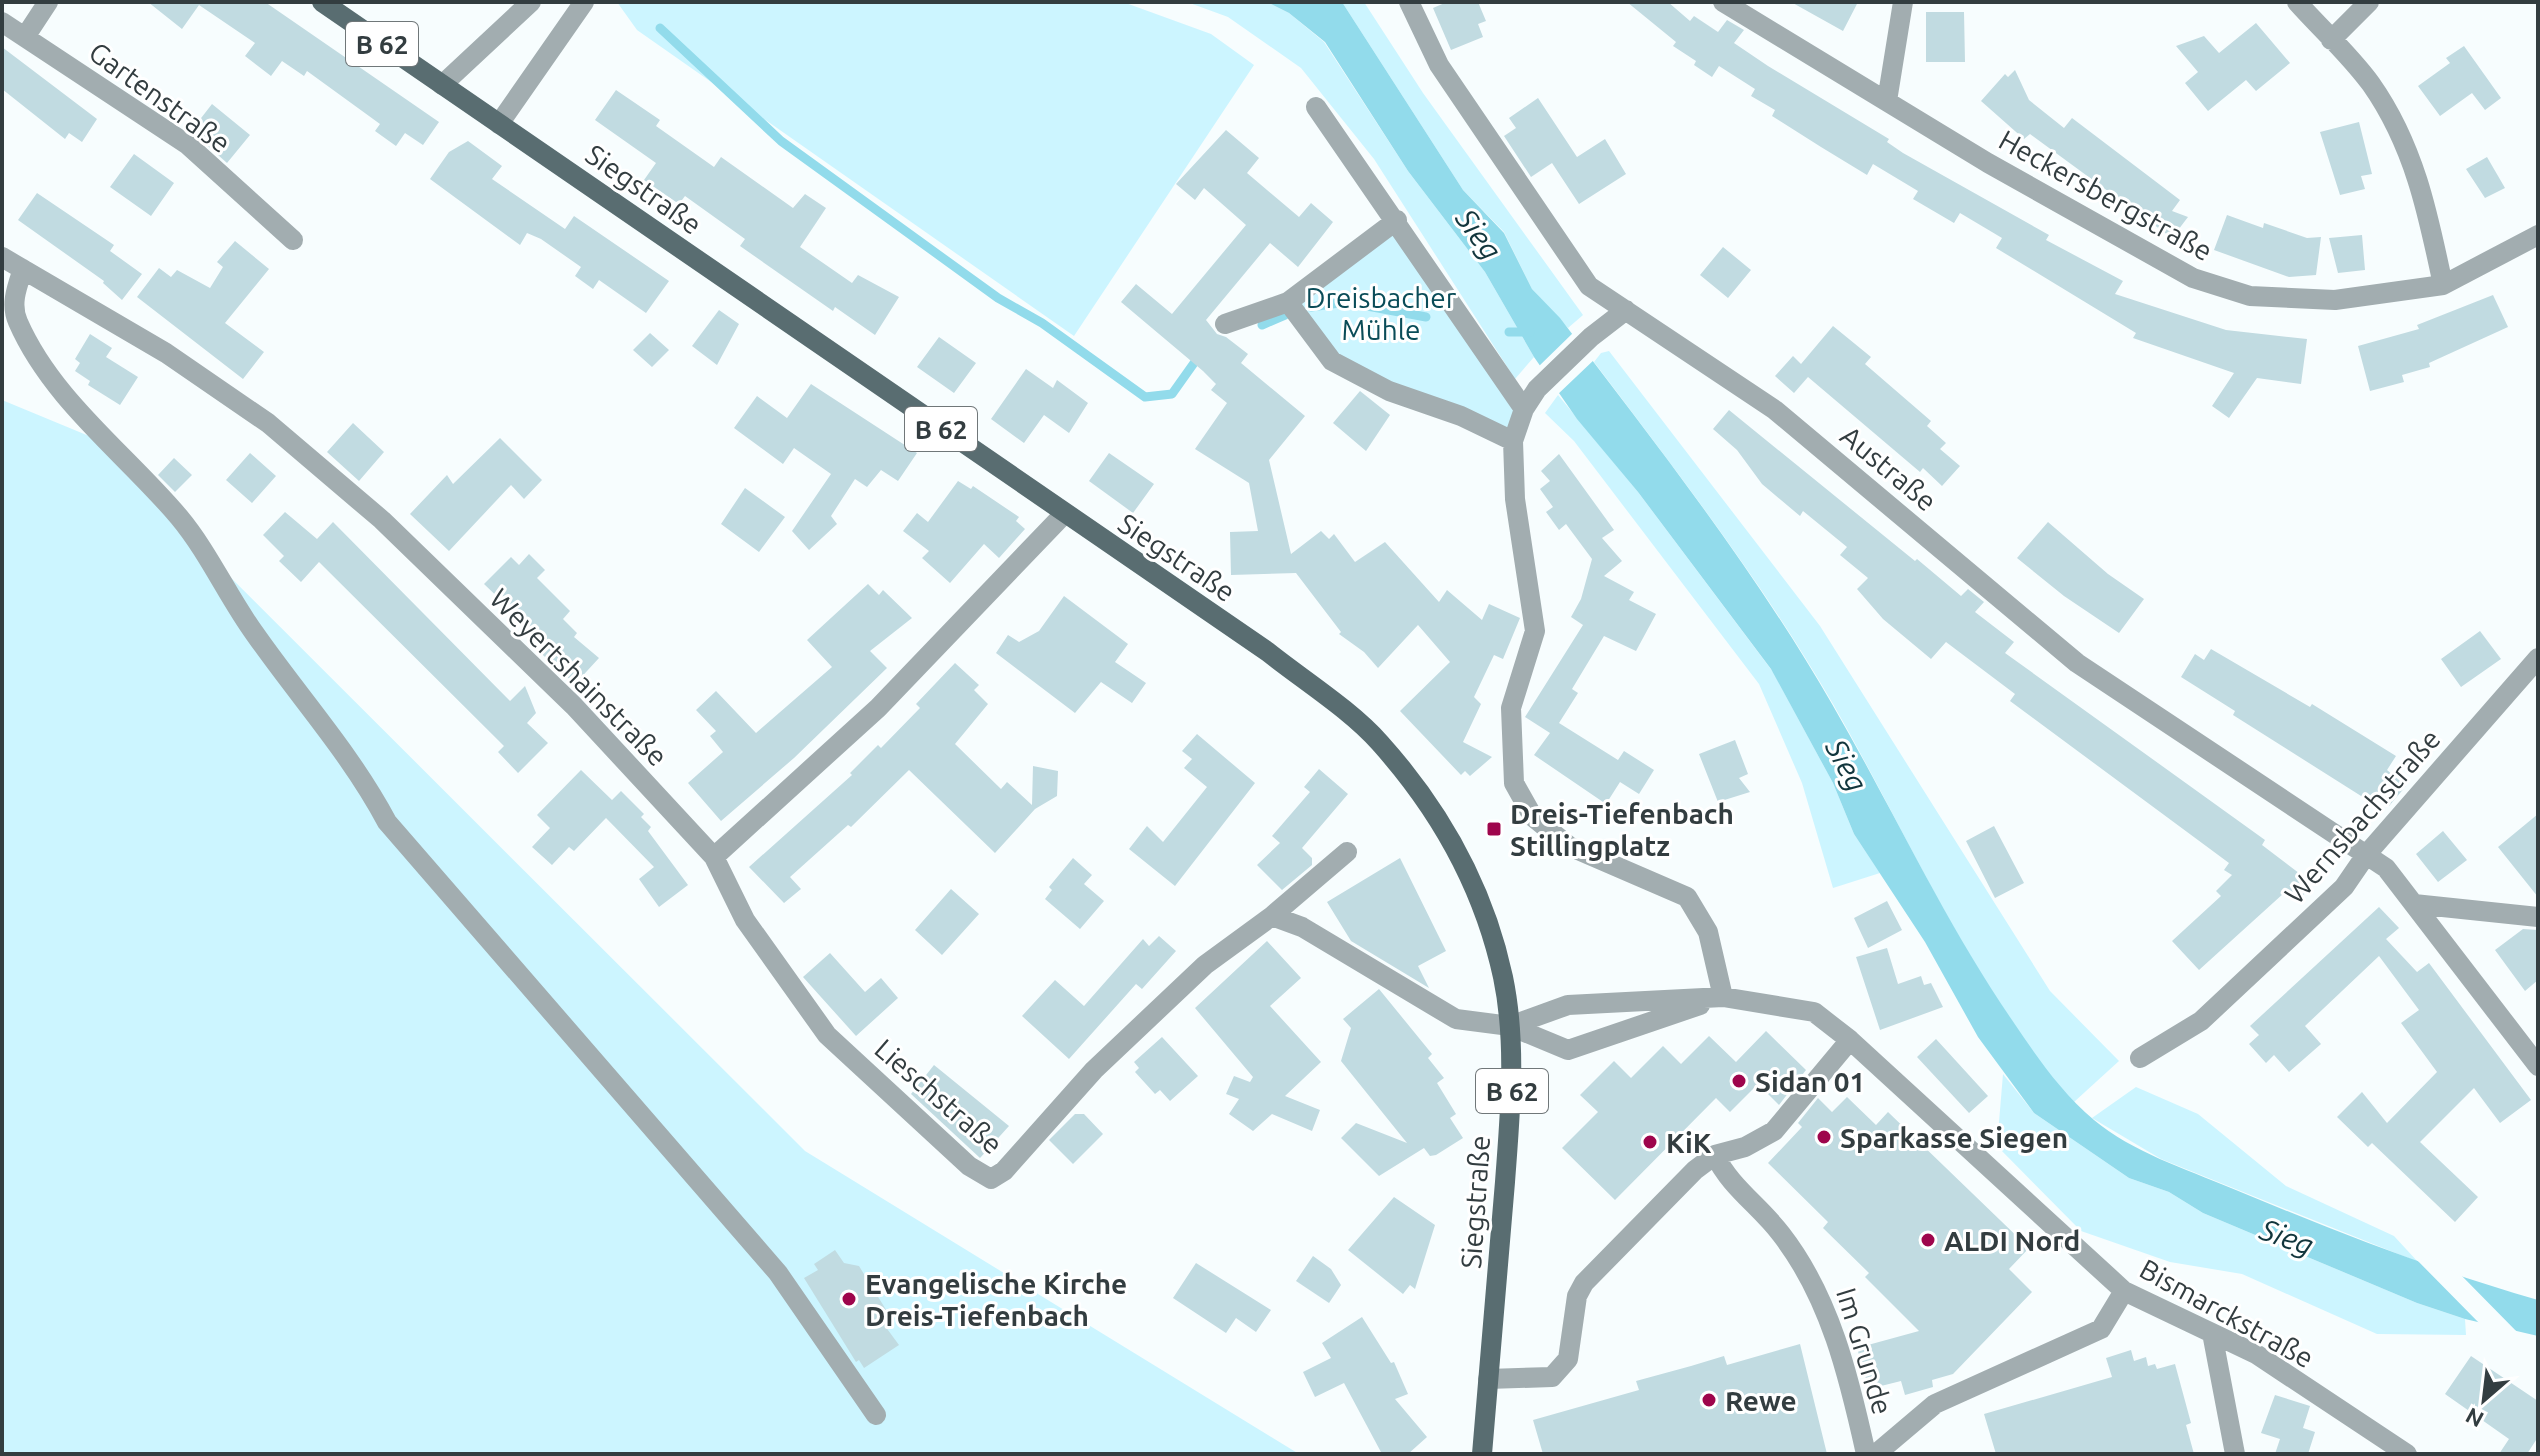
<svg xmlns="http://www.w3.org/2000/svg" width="2540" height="1456" viewBox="0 0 2540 1456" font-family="Ubuntu,sans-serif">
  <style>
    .green { fill: #ccf5ff }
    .water { fill: #92dbeb }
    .pier { fill: #f7fdfe }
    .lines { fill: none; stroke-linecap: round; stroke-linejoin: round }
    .stream { stroke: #92dbeb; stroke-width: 9 }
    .building { fill: #c1dbe1 }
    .minor { stroke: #a2adb0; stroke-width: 20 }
    .major { stroke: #596d71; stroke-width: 20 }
    .poi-dot { fill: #9e054c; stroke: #fff; stroke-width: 3 }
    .labels { text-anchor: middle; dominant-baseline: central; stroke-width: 6; stroke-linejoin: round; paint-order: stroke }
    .shield { fill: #fff; stroke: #707779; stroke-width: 2 }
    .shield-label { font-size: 26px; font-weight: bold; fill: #333d40 }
    .street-label { font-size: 28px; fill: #333d40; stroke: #fff }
    .park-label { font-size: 28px; fill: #0a4c58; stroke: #fff }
    .poi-label { font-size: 28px; font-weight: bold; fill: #333d40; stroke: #fff; text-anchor: start }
    .water-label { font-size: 30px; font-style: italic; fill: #12363d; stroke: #fff }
  </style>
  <rect width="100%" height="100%" fill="#f7fdfe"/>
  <path class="green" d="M617,2H1123L1211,34L1254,65L1074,336L637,30Z
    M1187,2H1267L1289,13L1324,42L1408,171L1485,272L1534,357L1515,379L1374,159L1301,68L1228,17Z
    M1342,2H1364L1423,93L1583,315L1568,328L1532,289L1504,232L1463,190Z
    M1397,220L1524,409L1513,441L1332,361L1288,302Z
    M1609,351L1820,626L2050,991L2119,1061L2074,1102C2047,1077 2029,1045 2008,1015C1941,916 1892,807 1833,704C1763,583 1678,473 1594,362L1601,353Z
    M1558,395L1638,492L1773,672L1833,783L1854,834L1880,873L1833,888L1802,783L1759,684L1574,441L1545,413Z
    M2,400L89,436L805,1151L1299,1454H2Z
    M2003,1074L2034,1113L2129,1178L2169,1192L2203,1213L2417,1303L2465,1319L2466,1335L2377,1334L2242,1274L2170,1262L2081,1231L1997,1146Z
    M2136,1087L2198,1114L2286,1186L2394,1236L2418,1262L2161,1159L2092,1118Z"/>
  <path class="water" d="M1267,2H1342L1463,190L1504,233L1532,289L1560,318C1655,443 1753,567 1832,704C1893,809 1943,919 2012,1020C2037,1057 2060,1091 2094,1120C2132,1152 2186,1169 2231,1188C2332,1230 2433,1270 2538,1300V1336L2465,1319L2417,1303L2203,1213L2169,1192L2129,1178L2034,1113L1978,1037L1925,942L1854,834L1833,783L1771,669L1638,492L1577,419L1534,357L1485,272L1408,171L1325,42L1289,13Z"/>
  <path class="pier" d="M1575,331L1596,358L1556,396L1537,368Z
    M2414,1257L2459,1273L2521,1336L2483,1327Z"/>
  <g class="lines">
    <path class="stream" d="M660,28L781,141L998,298L1042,323L1145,397L1172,394L1199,356
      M1311,307L1346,302L1426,317
      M1262,325L1285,315
      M1509,332H1530"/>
  </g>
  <path class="building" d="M148,2H265L439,122L423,145L405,133L396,146L375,131L380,124L307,71L304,76L282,61L271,76L245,56L255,43L199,5L182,29Z
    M1447,2H1478L1486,21L1478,24L1483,37L1451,50L1433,8Z
    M1627,2H1668L1690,21L1694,16L1718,32L1727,20L1744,30L1734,43L1768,66L1889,139L1887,142L1903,153L2049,235L2046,240L2123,281L2115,294L2226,330L2307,339L2301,384L2257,378L2229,418L2212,406L2234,373L2133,338L2136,333L1996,248L2002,238L1960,213L1954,223L1913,199L1918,191L1873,164L1867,175L1821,147L1772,116L1775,110L1751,96L1755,89L1719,66L1712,77L1694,65L1696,61L1673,46L1676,42Z
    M1791,2H1858L1843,31Z
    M1926,12H1964L1965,62H1926Z
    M2256,23L2290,63L2256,91L2246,80L2208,111L2185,83L2198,72L2176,46L2204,36L2219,53Z
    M2464,46L2501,98L2485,110L2472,93L2440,116L2418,86L2450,63L2446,58Z
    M2,47L97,119L82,142L69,133L65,139L2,89Z
    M2015,70L2029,100L2064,128L2072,118L2180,200L2172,211L2188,217L2172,238L2030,134L2024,139L1981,101L2005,74L2008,77Z
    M616,90L660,120L656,126L714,167L721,157L793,208L805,194L826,208L800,247L852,283L858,275L899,297L875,335L835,307L833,311L740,246L745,239L685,196L679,204L644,180L656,163L595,120Z
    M1538,98L1577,157L1605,139L1626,174L1579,204L1552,163L1531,177L1504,136L1516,128L1509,118Z
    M212,104L250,135L227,163L191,131Z
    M2359,122L2372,174L2361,176L2365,189L2340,195L2320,132Z
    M1226,130L1259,158L1247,173L1299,217L1311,203L1333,222L1298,267L1270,243L1206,320L1217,334L1226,337L1248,354L1241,363L1305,416L1269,460L1291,554L1321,531L1329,539L1334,534L1355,562L1385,542L1439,602L1447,590L1482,620L1489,604L1520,618L1503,659L1494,655L1474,697L1481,704L1463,742L1492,757L1470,776L1465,771L1461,775L1400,711L1450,662L1418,625L1378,668L1364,652L1339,634L1341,632L1296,573L1231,575L1230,532L1258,531L1249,483L1195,449L1227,403L1211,390L1216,384L1203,371L1121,302L1136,284L1172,314L1246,225L1204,188L1195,200L1176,184Z
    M468,141L502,166L492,179L565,229L574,216L669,281L646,313L599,280L593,289L575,276L581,267L541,239L527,233L520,245L430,179L449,152Z
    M134,154L174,183L151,216L110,187Z
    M2487,157L2505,188L2485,198L2466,169Z
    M37,193L114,245L110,251L142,274L122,300L103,283L104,281L18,220Z
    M2227,215L2263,228L2264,223L2307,238L2321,237L2316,275L2289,277L2214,250Z
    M2362,235L2365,270L2338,273L2329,238Z
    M235,241L269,269L225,323L264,352L243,379L137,297L159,268L171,277L177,270L210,288L223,267L217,262Z
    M1723,247L1751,270L1728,298L1700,275Z
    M2493,295L2508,327L2429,363L2430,367L2402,375L2404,382L2370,391L2358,346L2419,329L2417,325Z
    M719,310L739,324L717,365L692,346Z
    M1833,326L1871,357L1865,364L1931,421L1927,426L1946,443L1940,449L1960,466L1942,486L1923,468L1920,472L1808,377L1794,393L1775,376L1793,356L1801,364Z
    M650,333L669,350L652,367L633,350Z
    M90,334L112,348L106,357L138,377L120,405L88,385L90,381L75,371L80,363L75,359Z
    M939,337L976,363L954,393L917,367Z
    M1026,369L1053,388L1057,380L1088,403L1069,433L1044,415L1024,443L991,419Z
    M811,384L917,453L898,481L881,470L867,487L855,479L831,516L837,524L809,550L792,531L831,474L794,448L783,464L734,428L757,396L787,418Z
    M1360,391L1390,415L1366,451L1333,423Z
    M1729,410L1915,561L1917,559L1961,596L1968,589L1984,602L1975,612L2014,642L2005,653L2265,840L2262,845L2312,883L2298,903L2284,893L2199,970L2172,941L2221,896L2216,891L2232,875L2224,870L2229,863L2010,701L2015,694L1946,642L1931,659L1883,619L1857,589L1868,578L1840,555L1847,547L1803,511L1800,516L1762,484L1737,450L1713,429Z
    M353,423L384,452L359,481L327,452Z
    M500,438L542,480L524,499L511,485L449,551L410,514L447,475L453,484Z
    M250,453L276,476L252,503L226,480Z
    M1109,453L1154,484L1133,513L1089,481Z
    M1559,454L1614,530L1602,538L1622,561L1604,576L1634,592L1629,600L1656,614L1636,651L1604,636L1572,689L1578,693L1559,723L1618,760L1624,751L1654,770L1639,794L1620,782L1606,804L1534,755L1550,733L1525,717L1583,625L1571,617L1581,599L1592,559L1566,524L1559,530L1546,512L1553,507L1540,489L1550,481L1541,471Z
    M174,458L192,475L175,492L158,475Z
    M958,481L971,489L973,486L1019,517L1016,521L1025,529L999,558L984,544L950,583L922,558L929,551L903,531L917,513L928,522Z
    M745,488L785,517L759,552L721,524Z
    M285,512L317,539L333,522L510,701L525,686L536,713L527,723L548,743L518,773L498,752L504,746L319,562L301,582L279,561L284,556L263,535Z
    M2048,522L2108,574L2144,599L2119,633L2064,596L2017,558Z
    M529,554L545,570L537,578L570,611L563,619L577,633L574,637L599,658L575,684L534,647L542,640L484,584L511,557L519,565Z
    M868,584L879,595L883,590L912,618L870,651L887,668L794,758L721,821L688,783L723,752L710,736L716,731L696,710L716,691L756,733L832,667L807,640Z
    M1064,596L1128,644L1115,662L1146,683L1132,703L1101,682L1075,713L996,653L1008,635L1019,642L1039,631Z
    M2480,631L2501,659L2461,687L2441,659Z
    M2211,649L2310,707L2312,704L2396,756L2387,770L2406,786L2389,806L2374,793L2369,801L2233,715L2235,711L2181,677L2195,654L2204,660Z
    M955,663L979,685L974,690L988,704L955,744L1001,789L1007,782L1032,805L1033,766L1058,771L1057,796L1035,809L995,853L909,770L851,827L848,825L790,877L801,889L784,903L749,867L852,775L850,773L878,745L881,748L920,708L916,704Z
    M1197,734L1255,783L1175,886L1129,849L1147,826L1163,842L1207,787L1184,768L1192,759L1182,751Z
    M1735,740L1748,774L1739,778L1750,792L1718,802L1699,754Z
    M1319,769L1348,794L1302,848L1312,858V865L1282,890L1257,865L1280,843L1272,836L1310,792L1304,787Z
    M581,770L612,800L621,791L644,814L641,817L651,827L648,831L688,885L659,907L639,879L654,867L606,818L574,851L569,847L552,865L532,847L550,828L537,815Z
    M2538,814V897L2498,847Z
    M1994,826L2024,883L1995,898L1966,841Z
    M2443,831L2467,860L2438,882L2416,854Z
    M1073,858L1092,875L1084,884L1104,901L1080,929L1045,899L1052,890L1049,887Z
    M1400,858L1446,951L1418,966L1429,988L1351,941L1327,902Z
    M951,889L979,914L942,955L915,930Z
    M1887,901L1902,930L1868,948L1854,918Z
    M2379,907L2399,928L2386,939L2417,972L2429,963L2531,1100L2500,1123L2474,1088L2420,1142L2478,1197L2455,1222L2372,1143L2368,1147L2337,1117L2362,1092L2387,1123L2437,1072L2401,1023L2419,1010L2379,956L2305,1026L2321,1044L2289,1072L2274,1055L2266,1063L2249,1044L2259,1035L2250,1026Z
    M2523,929L2538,930V980L2525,991L2495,950Z
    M1159,936L1176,951L1142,989L1136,984L1069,1059L1022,1016L1055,980L1084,1006L1143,939L1149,946Z
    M1267,941L1301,978L1270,1006L1321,1062L1285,1096L1320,1110L1312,1131L1272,1114L1253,1131L1229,1114L1239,1099L1226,1094L1234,1076L1250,1082L1253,1077L1195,1008Z
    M1887,948L1898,984L1921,976L1924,985L1931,983L1943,1007L1880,1030L1856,957Z
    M830,953L865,992L881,978L898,998L856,1036L803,977Z
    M1379,989L1432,1054L1428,1058L1444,1078L1437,1083L1456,1114L1450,1118L1463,1138L1436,1155L1430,1156L1424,1148L1379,1176L1341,1138L1356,1123L1407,1143L1341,1061L1351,1028L1343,1019Z
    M1766,1031L1806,1070L1779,1105L1758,1084L1730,1112L1716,1098L1615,1200L1562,1148L1598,1112L1580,1095L1614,1061L1631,1078L1663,1046L1681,1064L1709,1036L1736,1062Z
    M1162,1037L1198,1076L1170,1101L1160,1090L1155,1094L1135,1072L1139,1068L1134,1062Z
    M1936,1039L1988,1096L1969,1113L1917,1057Z
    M934,1065L1009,1126L980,1158L911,1094Z
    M1847,1097L1876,1125L1888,1112L2029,1248L2009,1269L2032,1292L1953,1374L1932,1380L1933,1387L1905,1395L1901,1381L1869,1389L1857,1348L1919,1331L1865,1277L1869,1273L1823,1228L1828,1222L1768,1163L1802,1127L1798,1123L1818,1098L1832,1112Z
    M1075,1114H1084L1103,1134L1073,1164L1049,1140Z
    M1394,1197L1435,1225L1415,1289L1410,1285L1403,1294L1348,1250Z
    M835,1250L844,1263L859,1266L893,1321L885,1326L899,1345L864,1368L859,1360L856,1362L804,1278L818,1270L814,1264Z
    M1313,1256L1331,1269L1341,1285L1329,1303L1296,1281Z
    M1196,1263L1271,1310L1256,1332L1236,1318L1226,1333L1173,1298Z
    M1362,1317L1391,1363L1394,1362L1408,1394L1395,1399L1427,1437L1408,1454H1382L1344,1383L1315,1397L1303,1372L1331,1358L1322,1343Z
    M1800,1344L1827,1454H1543L1533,1420L1639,1390L1636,1381L1691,1366L1724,1356L1727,1365Z
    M2131,1350L2134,1361L2146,1357L2148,1366L2155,1364L2157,1369L2175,1364L2191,1423L2186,1425L2194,1454H1996L1984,1414L2112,1377L2106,1358Z
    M2471,1356L2538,1401V1437L2527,1454H2499L2509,1439L2445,1394Z
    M2275,1395L2310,1406L2303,1428L2315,1432L2308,1454H2275L2280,1439L2261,1433Z"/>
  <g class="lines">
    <path class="minor" d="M1409,2L1439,65L1589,286L1775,410L2077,663L2386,868L2538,1066
      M1723,2L1988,163L2193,278L2250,296L2335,300L2443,285L2538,235
      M2297,2C2321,29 2350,55 2371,84C2414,145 2428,213 2443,285
      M2,22L188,145L293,240
      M25,37L48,2
      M2331,40L2369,2
      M442,85L531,2
      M1887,101L1903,2
      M1316,107L1524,409
      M499,124L584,2
      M2,257L166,353L268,423L382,520L574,706L714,857L878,708L1064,514
      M23,269C17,287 10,304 18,322C52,400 126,454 179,517C209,553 228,597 255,634C299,697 351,754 387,822L778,1273L876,1415
      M1288,302L1332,361L1389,391L1461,416L1513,441
      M1626,310L1591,337L1537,389L1524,409L1513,441L1515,499L1535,631L1511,708L1514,783L1533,817L1569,846L1687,897L1708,932L1723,997
      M1225,324L1288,302L1397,220
      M714,857L745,920L827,1035L969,1166L991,1179L1004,1171L1094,1070L1205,965L1272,916L1347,852
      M2414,904L2538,917
      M1272,916L1302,927L1456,1019L1510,1026L1568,1050L1700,1005
      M1510,1026L1568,1005L1723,997L1814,1012L1850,1040L2124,1291L2256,1354L2407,1454
      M2140,1058L2201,1021L2344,887L2366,855L2538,658
      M1715,1155C1730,1187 1760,1206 1781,1234C1830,1297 1849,1377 1866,1454
      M2212,1333L2235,1454
      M1488,1379L1552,1377L1568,1359L1577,1296L1584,1283L1695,1170L1715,1155L1745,1147L1774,1131L1850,1040
      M1876,1454L1935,1404L2101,1329L2124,1291"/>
    <path class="major" d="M322,2L1268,652C1303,680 1351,710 1380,743C1440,810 1484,889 1503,977C1517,1044 1510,1114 1505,1182C1498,1273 1489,1363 1482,1454"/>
  </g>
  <g class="poi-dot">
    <rect x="1486" y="821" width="16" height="16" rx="4"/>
    <circle cx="1739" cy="1081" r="8"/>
    <circle cx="1824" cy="1137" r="8"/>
    <circle cx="1650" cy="1142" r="8"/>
    <circle cx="1928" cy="1240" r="8"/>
    <circle cx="849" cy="1299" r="8"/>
    <circle cx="1709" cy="1400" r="8"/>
  </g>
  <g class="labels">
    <g class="shield">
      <rect x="346" y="22" width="72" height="44" rx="6"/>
      <rect x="905" y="407" width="72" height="44" rx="6"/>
      <rect x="1476" y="1069" width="72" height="44" rx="6"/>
    </g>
    <g class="shield-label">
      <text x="382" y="44">B 62</text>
      <text x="941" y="429">B 62</text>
      <text x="1512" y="1091">B 62</text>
    </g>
    <g class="street-label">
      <text transform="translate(160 97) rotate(36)">Gartenstraße</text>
      <text transform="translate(644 189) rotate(35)">Siegstraße</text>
      <text transform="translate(2106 195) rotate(29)">Heckersbergstraße</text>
      <text transform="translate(1889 468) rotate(40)">Austraße</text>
      <text transform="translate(1177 557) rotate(34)">Siegstraße</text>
      <text transform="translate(579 677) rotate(45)">Weyertshainstraße</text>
      <text transform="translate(2362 816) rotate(-49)">Wernsbachstraße</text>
      <text transform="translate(939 1096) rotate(41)">Lieschstraße</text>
      <text transform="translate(1475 1202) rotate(-86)">Siegstraße</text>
      <text transform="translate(2227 1313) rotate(29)">Bismarckstraße</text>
      <text transform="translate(1865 1351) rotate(73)">Im Grunde</text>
    </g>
    <g class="park-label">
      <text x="1381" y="297">Dreisbacher<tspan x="1381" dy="32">Mühle</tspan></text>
    </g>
    <g class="poi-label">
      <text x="1510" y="813">Dreis-Tiefenbach<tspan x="1510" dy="32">Stillingplatz</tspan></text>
      <text x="1755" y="1081">Sidan 01</text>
      <text x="1840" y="1137">Sparkasse Siegen</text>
      <text x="1666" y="1142">KiK</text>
      <text x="1944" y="1240">ALDI Nord</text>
      <text x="865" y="1283">Evangelische Kirche<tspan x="865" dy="32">Dreis-Tiefenbach</tspan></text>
      <text x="1725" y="1400">Rewe</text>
    </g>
    <g class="water-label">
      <text transform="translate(1479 234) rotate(54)">Sieg</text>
      <text transform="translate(1847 765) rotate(62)">Sieg</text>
      <text transform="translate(2287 1237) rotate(20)">Sieg</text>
    </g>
  </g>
  <rect width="2540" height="1456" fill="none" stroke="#333d40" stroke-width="8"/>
  <g transform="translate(2484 1400) rotate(208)" stroke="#ffffff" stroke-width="6" paint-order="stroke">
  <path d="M0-6L14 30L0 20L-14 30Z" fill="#333d40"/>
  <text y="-12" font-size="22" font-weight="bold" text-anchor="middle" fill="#333d40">N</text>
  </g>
</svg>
